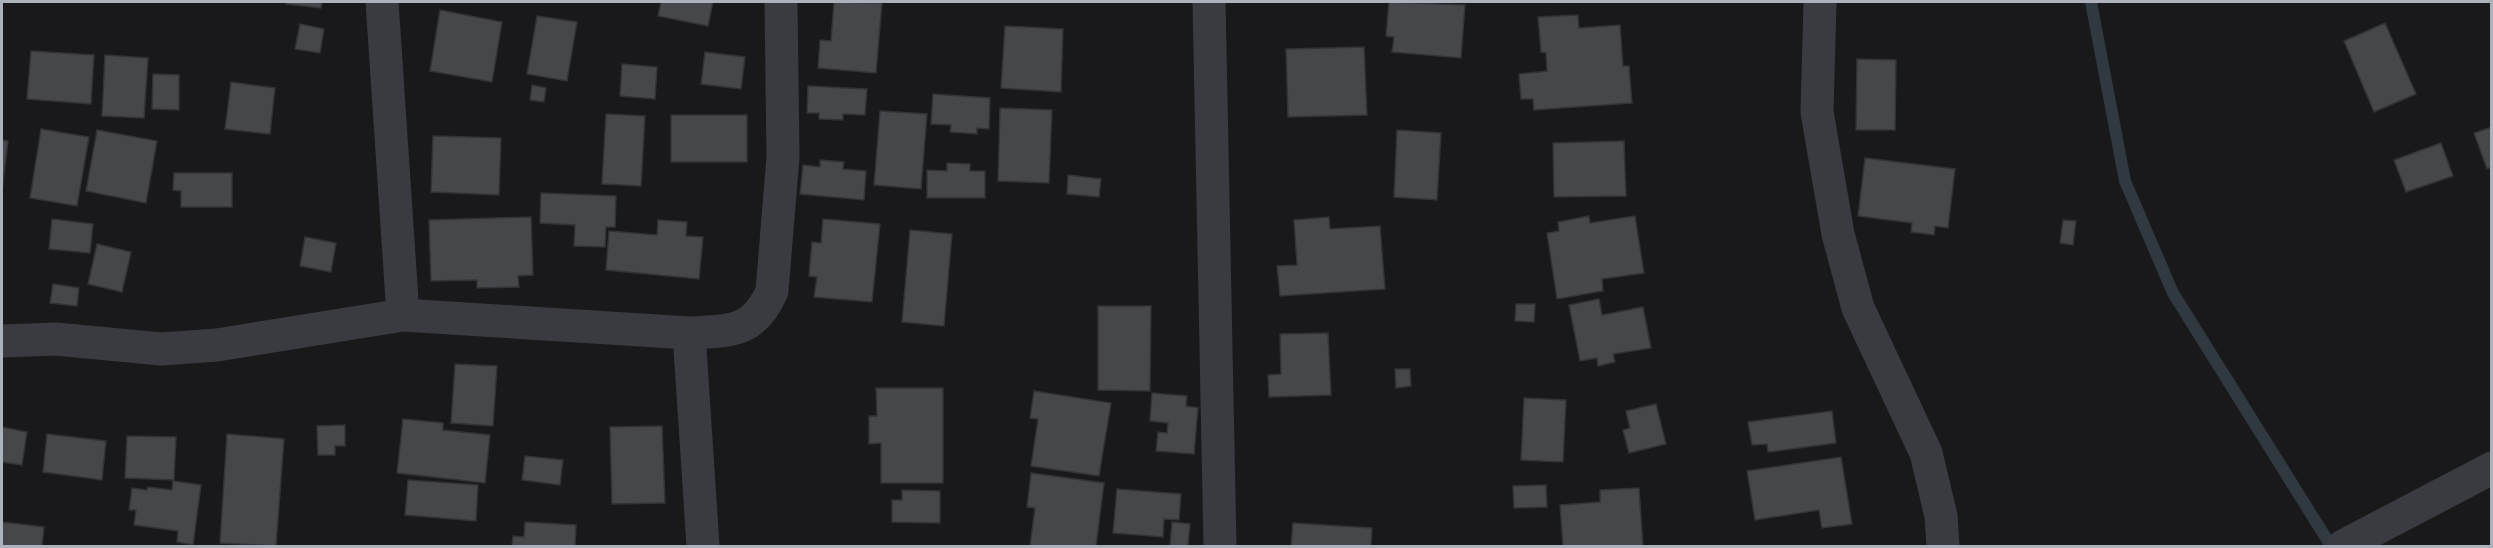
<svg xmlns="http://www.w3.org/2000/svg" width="2493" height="548" viewBox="0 0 2493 548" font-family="'Alegreya Sans',sans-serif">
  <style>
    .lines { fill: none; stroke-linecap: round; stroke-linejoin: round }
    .stream { stroke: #2f393f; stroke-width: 12 }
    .building { fill: #46474b; stroke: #333337; stroke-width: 1.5 }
    .minor { stroke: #3a3b40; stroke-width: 33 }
  </style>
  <rect width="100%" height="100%" fill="#19191b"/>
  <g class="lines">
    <path class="stream" d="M2091,2L2125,181L2173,293L2331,546"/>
  </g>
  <path class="building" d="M286,2H322L321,8L286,4Z
    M661,2H713L708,26L658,16Z
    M834,2L882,3L876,73L818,68L820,40L831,41Z
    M1389,2L1465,5L1461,58L1392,52L1394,37L1386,36Z
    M440,10L502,22L492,82L430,71Z
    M1578,15L1579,28L1620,25L1623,66H1629L1632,103L1534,110L1533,99H1521L1519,74L1547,71L1546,53L1541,52L1538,17Z
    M537,16L577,22L567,81L527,74Z
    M2385,23L2416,94L2374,112L2344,41Z
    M300,24L324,29L320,53L295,49Z
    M1005,26L1063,29L1061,92L1001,88Z
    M1364,47L1367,115L1288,117L1286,49Z
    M31,51L94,55L91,104L27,99Z
    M705,52L745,57L741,89L701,84Z
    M105,55L148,58L144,118L102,116Z
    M1857,59L1896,60L1895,130H1856Z
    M622,64L657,67L655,99L620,96Z
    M153,74L179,75V110L152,109Z
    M231,82L275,88L270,134L225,129Z
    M532,85L546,88L544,102L530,100Z
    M808,86L867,89L865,115L843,114V120L819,119V113H807Z
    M933,94L990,98L989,129L977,128V134L950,132L951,125L931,124Z
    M1000,108L1052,110L1049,183L998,181Z
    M880,111L927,114L921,189L874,185Z
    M606,114L645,116L641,186L602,184Z
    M671,115H747V162H671Z
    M2492,127V167L2487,169L2474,133Z
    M41,129L89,137L77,206L30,198Z
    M97,130L157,141L146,203L86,191Z
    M1397,130L1441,133L1437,200L1394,197Z
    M433,136L501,138L499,195L431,192Z
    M2,140L8,141L2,191Z
    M1624,141L1626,196L1554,197L1553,143Z
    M2441,143L2453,176L2406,192L2394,160Z
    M1865,158L1955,169L1948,228L1935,226L1934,235L1911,232L1912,223L1858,216Z
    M820,160L844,162L843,169L866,171L864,200L800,194L803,165L820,167Z
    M947,163L970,164V171H985V198H927V170L947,171Z
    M174,173H232V207H181V191L173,190Z
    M1068,175L1101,179L1099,197L1067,194Z
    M541,193L616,196L615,227H606L605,247L574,246L575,225L540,223Z
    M1589,216L1590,223L1635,216L1644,273L1602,279L1603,291L1557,299L1547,233L1559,231L1558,222Z
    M531,217L533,275L518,276L519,287L477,288V280L431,281L429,220Z
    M1329,217L1330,229L1380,226L1385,289L1280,296L1277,266L1297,265L1294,220Z
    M52,219L93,224L90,253L49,249Z
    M823,219L880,224L872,302L814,297L817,277L809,276L812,242L821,243Z
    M658,220L687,222L686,236L703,237L699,279L606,270L609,231L657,235Z
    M2063,220L2076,221L2073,245L2060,243Z
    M910,230L952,234L944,326L902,322Z
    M305,237L336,243L331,272L300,266Z
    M97,244L131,252L122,292L88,284Z
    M53,284L79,288L77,306L50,303Z
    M1599,299L1602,315L1643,307L1651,348L1613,354L1615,362L1598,366L1597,358L1580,361L1569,305Z
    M1516,304H1535L1534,322L1515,321Z
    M1098,306H1151L1150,391L1098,390Z
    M1328,333L1331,395L1269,397L1268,375L1281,374L1280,334Z
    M455,364L497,366L493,426L451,423Z
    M1395,369H1410L1411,386L1396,388Z
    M876,388H943V483H881V443L869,444V416H877Z
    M1034,391L1111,403L1099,476L1031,466L1038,419L1030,418Z
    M1152,393L1187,396L1186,406L1198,408L1194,454L1156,451L1158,432L1167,433L1168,423L1150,421Z
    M1524,398L1566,400L1563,462L1521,460Z
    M1656,404L1666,444L1629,453L1623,430L1630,428L1626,411Z
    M1832,411L1836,443L1768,452L1767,444L1752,445L1748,422Z
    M403,419L443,423V430L490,435L485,483L397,473Z
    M345,425V446H335V455H318L317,426Z
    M662,426L665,503L612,504L610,427Z
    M2,427L27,432L22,465L2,462Z
    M47,434L106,441L102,480L43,472Z
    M227,434L284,439L276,546L220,543Z
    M127,436L176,437L174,480L125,478Z
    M525,456L563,460L560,485L522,480Z
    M1841,457L1852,524L1822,528L1819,510L1755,520L1747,471Z
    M1031,473L1104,483L1096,546H1030L1035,508L1027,507Z
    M408,480L478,485L476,521L405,515Z
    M173,481L201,485L193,545L177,542L178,531L134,525L136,510H129L132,488L147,490L148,487L172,490Z
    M1546,485L1547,507L1514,508L1513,486Z
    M1639,488L1643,546H1563L1560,505L1600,502V490Z
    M1117,489L1181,494L1179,520L1164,519L1163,537L1113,533Z
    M902,490L940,491V523L892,522V500H902Z
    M2,522L44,527L42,546H2Z
    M525,522L576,525L575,546H512L513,536L524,537Z
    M1172,522L1190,524L1188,546H1170Z
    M1293,523L1372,528L1371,546H1291Z"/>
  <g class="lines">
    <path class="minor" d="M382,2L403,315
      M1209,2L1220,546
      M1820,2L1817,112L1838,234L1858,308L1926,453L1941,516L1943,546
      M689,333L703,546
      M2,341L56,339L161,349L217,345L403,315L689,333C730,331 754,333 772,291L783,157L781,2
      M2343,546L2492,468"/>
  </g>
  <rect width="2493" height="548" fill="none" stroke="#acb1bb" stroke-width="6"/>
</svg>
